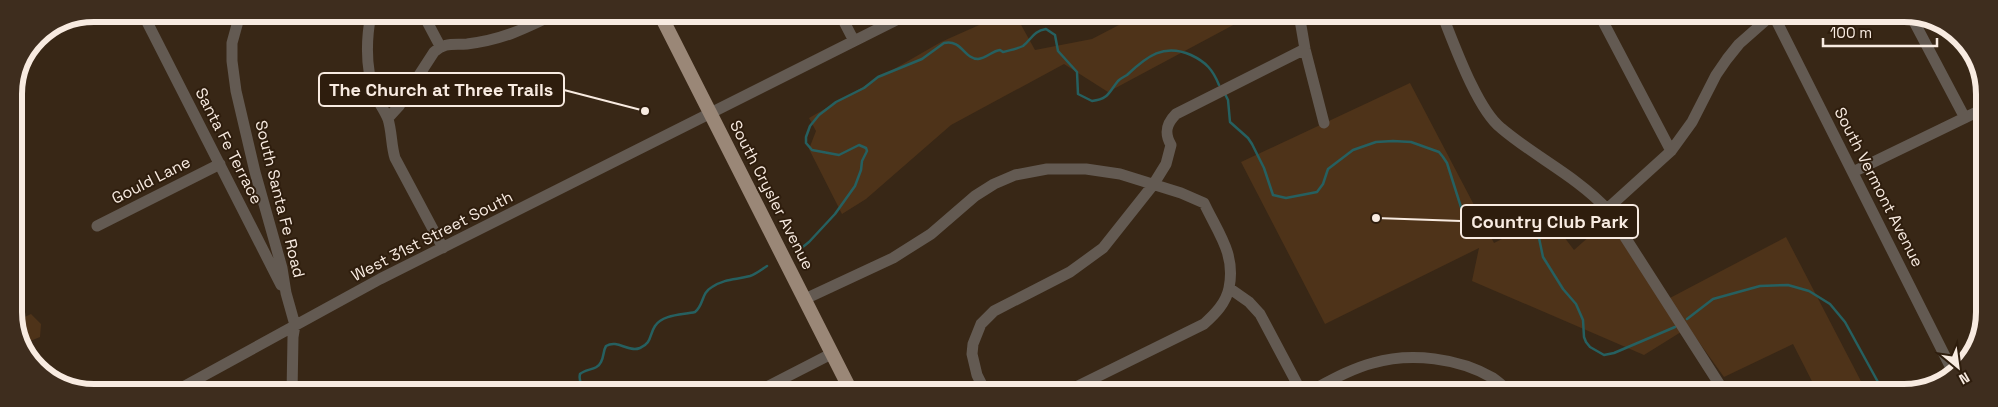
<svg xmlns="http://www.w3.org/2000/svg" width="1998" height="407" viewBox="0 0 1998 407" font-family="'Space Grotesk',sans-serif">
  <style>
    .green { fill: #4e3319 }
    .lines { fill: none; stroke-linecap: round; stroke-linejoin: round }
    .stream { stroke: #266060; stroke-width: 2.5 }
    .minor { stroke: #635a52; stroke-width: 11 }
    .major { stroke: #9a8777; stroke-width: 14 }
    .labels { text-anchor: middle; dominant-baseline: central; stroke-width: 4; stroke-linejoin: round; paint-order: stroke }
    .street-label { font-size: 16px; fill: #f8ebe1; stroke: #2e1d0d }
    .rim { fill: none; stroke: #f8ebe1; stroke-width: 6 }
    .leader { fill: none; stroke: #f8ebe1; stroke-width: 2 }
    .callout-dot { fill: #f8ebe1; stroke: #2e1d0d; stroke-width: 2 }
    .callout { fill: #2e1d0d; stroke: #f8ebe1; stroke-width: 2 }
    .callout-label { font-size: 18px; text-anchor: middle; font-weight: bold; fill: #f8ebe1 }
  </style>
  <rect width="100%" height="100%" fill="#382716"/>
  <path class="green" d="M1004,14H1015L1035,50L1092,39L1140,14H1236L1237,23L1108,92L1064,64L951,125L866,199L842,214L809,149L816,131L809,118L941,42Z
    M1410,83L1494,243L1548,216L1574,250L1608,220L1681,332L1644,355L1472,281L1479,248L1325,324L1241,162Z
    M1786,237L1864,387L1850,393H1818L1793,344L1724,377L1668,299Z
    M31,314L41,324L40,337L23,344L16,333V321Z"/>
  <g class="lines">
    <path class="stream" d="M1225,94L1228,100L1230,122L1248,138L1252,144L1264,168L1273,195L1286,198L1317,192L1323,184L1328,169L1353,150L1376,142L1393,141L1411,142L1439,152L1443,157L1447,163L1467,226L1500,236L1528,228L1533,229L1539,238L1543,257L1563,289L1576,304L1583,320L1584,337L1586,342L1590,347L1604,355L1614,353L1675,327
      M799,250L809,242L835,214L855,186L861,170L862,161L867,151L866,148L859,145L839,155L812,150L806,143V137L810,126L819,115L836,102L864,88L878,77L922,59L944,43C962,39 964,59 978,59C987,58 992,51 1000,50L1003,52C1010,50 1017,49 1023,46C1032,39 1033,31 1046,29L1055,35L1058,51L1077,72L1078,94L1092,101C1109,99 1109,92 1118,81C1121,78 1124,77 1127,75C1147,56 1164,43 1191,55C1206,62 1213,70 1219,85
      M1687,319L1713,299L1760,286L1788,285L1809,291L1830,304L1845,322L1884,393
      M590,393C584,387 578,383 580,374C586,368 597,371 601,362C604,357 603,351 606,346C618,339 628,353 640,348C652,343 649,335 655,326C663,314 683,315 695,312C704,305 701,293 712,287C726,278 736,280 750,276C756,274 762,269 767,266"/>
    <path class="minor" d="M143,14L281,285
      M240,14L232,43V61L236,91L255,172L282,268L286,293L295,325L293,337L292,393
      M371,14C366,40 366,70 375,95C379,103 385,111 388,119C392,132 391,145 395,158L443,248
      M423,14L440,46
      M840,14L854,41
      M1299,14L1305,49L1324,123
      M1442,14C1454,44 1477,109 1501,128C1535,157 1576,176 1607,209L1725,393
      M1599,14L1671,151
      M1773,14L1954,374
      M1910,14L1965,118
      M388,118L399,106L434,52C445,42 453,45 467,44C502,40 524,29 555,14
      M1853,172L1983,109
      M1607,209L1671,151L1692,122L1716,75L1727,59L1739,44L1773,14
      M97,226L220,164
      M805,299L893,258L931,234L975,196L994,184L1015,175L1047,169H1086L1120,174L1181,193L1204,203C1218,233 1236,254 1229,288L1249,302L1260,314L1302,393
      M172,393L380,279L908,14
      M755,393L833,353
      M986,393L977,375L972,354L973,344L981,324L994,311L1070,272L1103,248L1153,185L1166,164L1171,145C1164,133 1166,124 1176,114L1305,49
      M1064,393L1204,324C1215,314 1226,303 1229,288
      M1307,393C1328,382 1350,369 1373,363C1411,352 1459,358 1493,378C1499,382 1505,388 1511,393"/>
    <path class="major" d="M660,14L852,393"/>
  </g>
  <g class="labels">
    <g class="street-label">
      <text transform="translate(229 146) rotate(63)">Santa Fe Terrace</text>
      <text transform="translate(151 180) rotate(-27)">Gould Lane</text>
      <text transform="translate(1879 187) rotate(63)">South Vermont Avenue</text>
      <text transform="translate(772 195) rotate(63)">South Crysler Avenue</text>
      <text transform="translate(280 199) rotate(76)">South Santa Fe Road</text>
      <text transform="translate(432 236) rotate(-27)">West 31st Street South</text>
    </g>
  </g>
  <path d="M0 0H1998V407H0ZM94 22H1904A72 72 0 0 1 1976 94V312A72 72 0 0 1 1904 384H94A72 72 0 0 1 22 312V94A72 72 0 0 1 94 22Z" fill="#3e2d1e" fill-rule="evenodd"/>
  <path class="rim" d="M94 22H1904A72 72 0 0 1 1976 94V312A72 72 0 0 1 1904 384H94A72 72 0 0 1 22 312V94A72 72 0 0 1 94 22Z"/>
  <path class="leader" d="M645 111L564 90M1376 218L1461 221"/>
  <g class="callout-dot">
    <circle cx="645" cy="111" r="5"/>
    <circle cx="1376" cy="218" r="5"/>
  </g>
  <g class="callout">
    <rect x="319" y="73" width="245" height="33" rx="5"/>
    <rect x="1461" y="205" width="177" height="33" rx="5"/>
  </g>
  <g class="callout-label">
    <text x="441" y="96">The Church at Three Trails</text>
    <text x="1550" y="228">Country Club Park</text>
  </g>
  <g transform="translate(1958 367) rotate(151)" stroke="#2e1d0d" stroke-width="4" paint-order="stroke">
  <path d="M0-4L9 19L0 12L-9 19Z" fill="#f8ebe1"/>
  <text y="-8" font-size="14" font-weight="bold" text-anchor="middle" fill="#f8ebe1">N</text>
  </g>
  <path d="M1823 38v8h114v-8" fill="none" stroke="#f8ebe1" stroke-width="2.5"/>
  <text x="1830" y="38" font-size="15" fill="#f8ebe1" stroke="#2e1d0d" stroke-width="4" paint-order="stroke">100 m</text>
</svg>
